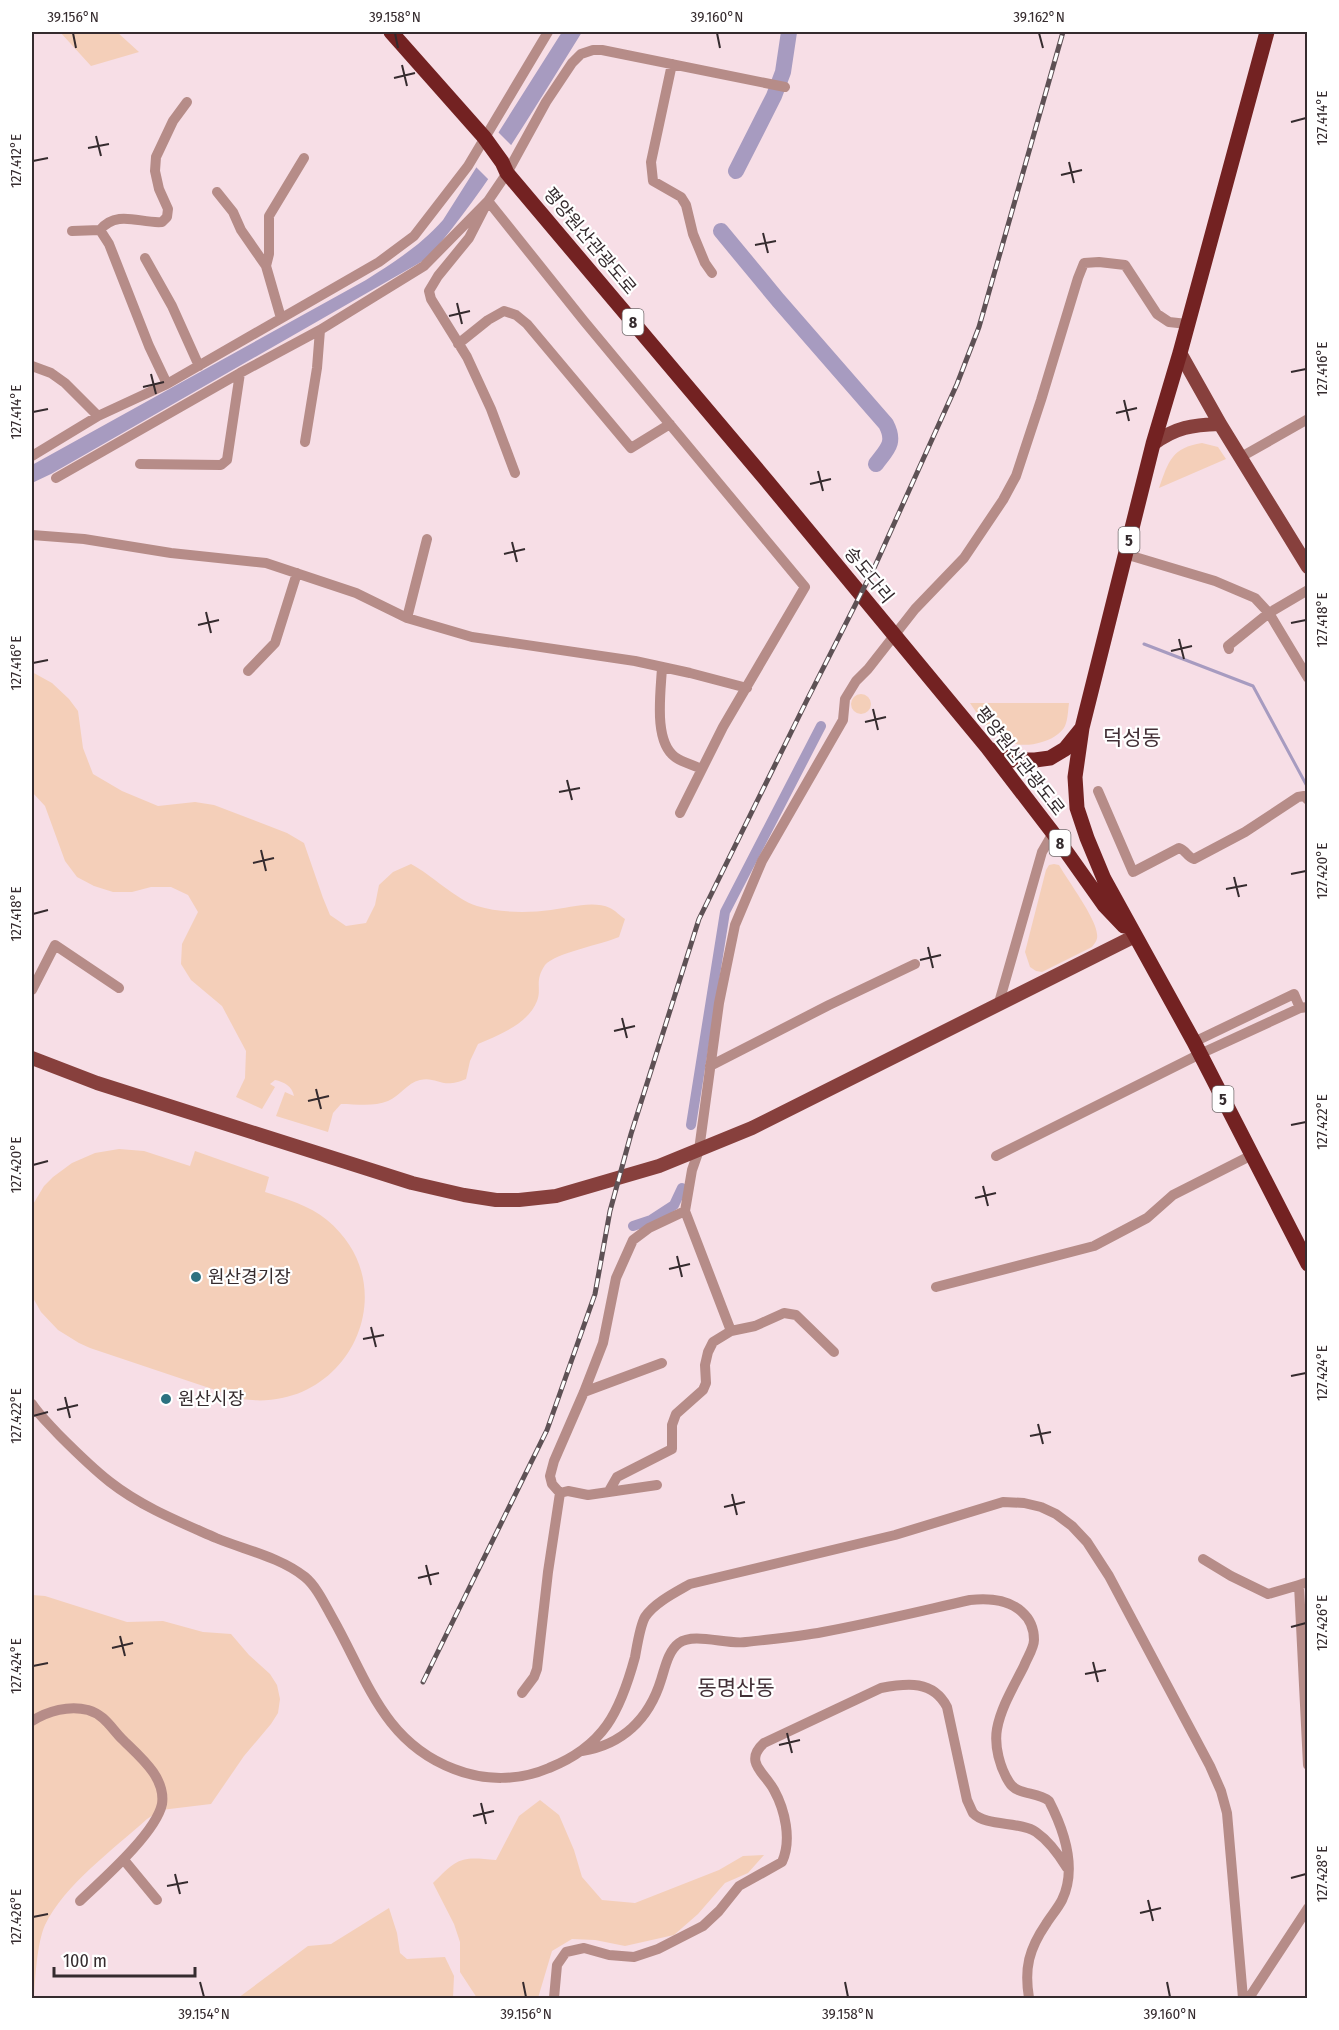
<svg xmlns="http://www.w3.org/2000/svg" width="1339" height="2030" viewBox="0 0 1339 2030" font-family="'Fira Sans Condensed','Noto Sans KR',sans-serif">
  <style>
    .green { fill: #f4cfb9 }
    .water { fill: #a79bc0 }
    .pier { fill: #f7dee6 }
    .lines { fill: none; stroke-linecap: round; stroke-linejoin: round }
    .stream { stroke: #a79bc0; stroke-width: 3 }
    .canal { stroke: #a79bc0; stroke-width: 10 }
    .river { stroke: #a79bc0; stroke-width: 16 }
    .minor { stroke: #b68c88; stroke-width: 10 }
    .major { stroke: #87403d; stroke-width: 14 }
    .highway { stroke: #732222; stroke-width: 15 }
    .rail-casing { stroke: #5e5155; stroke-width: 5 }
    .rail { stroke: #fff; stroke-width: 3; stroke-dasharray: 9; stroke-linecap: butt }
    .ticks { fill: none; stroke: #352b2e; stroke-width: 2 }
    .poi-dot { fill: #2c7180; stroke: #fff; stroke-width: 2 }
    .labels { text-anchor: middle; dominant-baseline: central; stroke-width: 4.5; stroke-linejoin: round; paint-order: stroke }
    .shield { fill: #fff; stroke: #726b6d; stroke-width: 1.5 }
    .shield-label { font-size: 16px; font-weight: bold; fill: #352b2e }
    .street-label { font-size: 18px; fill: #352b2e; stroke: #fff }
    .poi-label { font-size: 18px; fill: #352b2e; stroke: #fff; text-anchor: start }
    .quarter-label { font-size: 21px; fill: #422f36; stroke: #fff }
    .neatline { fill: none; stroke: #352b2e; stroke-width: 2 }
    .ticks-label { font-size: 15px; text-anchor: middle; fill: #352b2e }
  </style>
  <rect width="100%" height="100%" fill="#f7dee6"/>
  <path class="green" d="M60,32H117L139,52L91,66Z
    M1202,443L1218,447L1226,459L1159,488C1169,460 1172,448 1202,443Z
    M32,672L52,683L69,699L78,711L83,748L93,774L122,791L158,806L195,802L214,805L287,833L304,843L323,898L330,915L346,926L366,923L375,905L379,885L393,872L411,864C432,875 455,899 477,906C499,913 528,913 551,910C568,908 593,900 610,908C615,910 620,916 625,919L619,937C603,944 555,953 545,965C534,981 542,989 537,1001C528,1024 499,1035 478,1044L470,1061L466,1079C442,1090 437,1076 420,1080C407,1083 400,1096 388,1101C374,1107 356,1104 341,1104L333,1113L328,1132L276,1116L285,1092L294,1096C292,1086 284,1082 275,1080L270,1084L275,1087L262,1109L236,1097L245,1078L246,1051L222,1006L191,980L181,964L182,944L198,912L188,895L171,887H151L132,892H113L94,886L77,877L65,861L45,806L32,792Z
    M851 704a10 10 0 1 1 20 0a10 10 0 1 1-20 0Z
    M970,703H1069C1068,710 1068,719 1065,726C1061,734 1050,740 1042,742C1007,753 988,730 970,703Z
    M1054,864L1059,865C1068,881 1096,918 1097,934C1098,940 1095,943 1092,947L1042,972L1036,971L1030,967L1025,952L1046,870L1049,865Z
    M119,1149L144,1151L190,1166L195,1151L269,1177L265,1192C286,1199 309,1205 327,1220C409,1288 347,1415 242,1399L90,1348L79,1343L58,1330L41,1312L32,1296V1206L44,1186L53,1177L72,1163L95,1153Z
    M32,1595L45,1596L127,1622L163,1621L203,1632L231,1634L249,1655L270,1674L277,1685L280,1699L278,1713L271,1724L244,1756L211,1804L161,1810L147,1819C114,1849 64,1885 45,1925C37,1943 35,1979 34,1998H32Z
    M540,1800L559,1815L574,1850L582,1877L602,1900L635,1903L719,1870L743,1856L764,1855L748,1873L725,1883L698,1914L674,1935L625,1946L595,1940L572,1939L552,1951L538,1998H477L460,1972V1942L454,1924L433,1883C458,1858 460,1856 496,1860L519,1816Z
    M389,1908L397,1933L400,1953L407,1959L445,1957L454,1976L453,1998H238L308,1946L331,1944Z"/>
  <path class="water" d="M562,32H582C534,109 488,188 428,258L51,474L32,483V465L366,280C394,262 420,246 443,220Z"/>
  <path class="pier" d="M496,130L513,147L489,180L474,165Z"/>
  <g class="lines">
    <path class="stream" d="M1144,644L1253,686L1308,788"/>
    <path class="canal" d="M691,1125L725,912L821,726
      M633,1226L651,1220L674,1205L682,1188"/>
    <path class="river" d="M736,171L774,96L783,72L789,32
      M721,231L778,300L886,424C896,443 887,449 876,464"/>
    <path class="minor" d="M672,64L651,162L653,181L681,197L686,205L693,234L705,263L712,273
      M217,192L233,212L241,230L266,266L281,318
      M100,230L109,244L149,346L167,384
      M72,231L100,230C117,209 141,224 162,222L167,217L168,209L159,189L155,171L156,157L173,121L187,102
      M145,258L172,306L199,366
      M266,266L269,254V216L304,158
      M458,344L488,320L504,311L516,315L527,324L631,448L670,424
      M32,366L51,373L65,383L98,416
      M305,442L317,368L320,330
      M32,456L98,416L167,384L379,262L414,236L468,166L548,32
      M1241,457L1308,419
      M140,464L221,465L227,460L240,373
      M515,473L491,409L467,357L431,299L429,291L438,276L469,238L488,201L584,321L805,587L723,727L680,813
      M56,478L240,373L320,330L424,266L488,201L507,173L546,102L572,63L581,54L593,50H602L785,87
      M32,535L84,539L171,553L266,563L356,593L407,618L472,637L635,661L690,673L747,688
      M1125,554L1215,581L1255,598L1269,613L1308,678
      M407,618L427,539
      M1229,649L1228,646L1269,613L1308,590
      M662,667C661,691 653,741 675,757C682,762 693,765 701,769
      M248,671L275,643L297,573
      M1098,791L1133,872L1179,848C1186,850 1187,857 1194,859L1245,832L1298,797L1304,796L1308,800
      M32,990L55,945L119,988
      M998,1006L1042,852L1053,833
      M1194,1042L1294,994L1300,1008
      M710,1066L829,1005L915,964
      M996,1156L1200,1054L1300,1008L1308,1007
      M936,1287L1094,1246L1147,1218L1173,1195L1252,1155
      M731,1331L685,1211L692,1170L699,1150L719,1003L735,925L762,861L843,720L845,699L856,681L868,669L915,609L964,558L1003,500L1016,476L1041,400L1078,278L1084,263L1099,262L1125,265L1157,314L1169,322L1187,324
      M584,1392L662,1363
      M32,1404C39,1415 50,1425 59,1435C75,1451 92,1468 110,1482C142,1507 180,1522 216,1538C245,1550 280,1557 305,1577C317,1587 325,1605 333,1619C367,1679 383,1742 454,1769C484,1781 519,1781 549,1768C604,1746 620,1712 635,1657C637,1646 640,1626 645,1617C654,1603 676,1592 690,1584L895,1535L1003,1502L1024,1503L1041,1507L1056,1514L1072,1526L1087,1542L1109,1576L1210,1766L1221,1791L1227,1813L1243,1998
      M657,1485L588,1495L568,1491L560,1493L552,1484L550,1476L554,1461L584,1392L603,1343L616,1278L633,1240L649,1228L685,1211
      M609,1491L617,1477L672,1449V1425L676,1414L703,1390L706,1383L705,1365L708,1352L713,1342L731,1331L755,1326L784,1313L796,1315L834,1352
      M1203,1559L1231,1576L1268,1594L1299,1585
      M1308,1582L1299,1585L1308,1765
      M522,1693L534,1677L537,1669L548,1572L560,1493
      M32,1721C48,1711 69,1705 88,1710C105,1715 111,1728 122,1739C139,1756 166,1777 162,1804C156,1833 102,1880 80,1901
      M582,1751C622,1745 649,1719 661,1680C665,1668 668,1651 679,1643C694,1632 727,1645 746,1642C771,1639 797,1637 823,1632C872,1623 921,1611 970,1600C988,1598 1008,1599 1022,1612C1030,1619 1034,1629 1034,1640C1034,1648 1027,1658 1024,1666C1014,1686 1001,1707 997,1729C994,1746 1000,1768 1009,1782C1017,1796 1037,1791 1049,1801C1064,1830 1077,1869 1062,1900C1058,1908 1051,1916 1046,1924C1029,1949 1024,1968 1029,1998
      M124,1860L157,1900
      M554,1998L557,1965L566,1952L584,1948L609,1955L634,1957L658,1949L703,1926L719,1911L739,1886L782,1862C792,1840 785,1810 774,1790C765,1773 743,1762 764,1743L881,1688C907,1683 933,1680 947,1707L967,1800C969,1804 971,1809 973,1813C986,1827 1020,1821 1036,1832C1049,1841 1059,1855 1067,1868
      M1249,1998L1308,1908"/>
    <path class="major" d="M1180,353L1220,424L1308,567
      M1153,444C1176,427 1192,425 1220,424
      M32,1058L97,1083L412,1183L464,1195L496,1200H519L556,1196L659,1166L752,1128L1135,936"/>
    <path class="highway" d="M391,32L484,137L502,162L507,173L767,481L987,747L1053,833L1104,905L1124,926
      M1267,32L1180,353L1153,444L1082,728L1075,777L1077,808L1087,838L1104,879L1194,1042L1308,1264
      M992,750L1011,760H1035L1050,758L1065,749L1082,728"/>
    <g class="rail-casing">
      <path id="rail" d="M423,1682L547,1430L595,1294L610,1211L631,1134L699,919L807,700L875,566L957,384L979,327L1063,32"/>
    </g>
    <use href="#rail" class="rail"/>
  </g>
  <path class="ticks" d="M73,33L76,48M395,33L398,48M717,33L720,48M1039,33L1043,48M402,65L407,86M394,78L415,73M1291,122L1306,118M96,136L101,156M88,148L109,144M33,161L48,158M1069,162L1074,183M1061,175L1082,170M763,233L768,253M755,245L776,241M457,303L462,324M449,316L470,311M1291,372L1306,369M151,374L156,394M143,387L164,382M1124,400L1129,421M33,412L48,409M1116,413L1137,408M818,471L823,491M810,484L831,479M512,542L517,562M504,554L525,549M206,612L211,633M1291,623L1306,620M198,625L219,620M1179,639L1184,659M1171,651L1192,646M33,663L48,660M873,709L878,730M865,722L886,717M567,780L572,800M559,792L580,788M261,850L266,871M253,863L274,858M1291,874L1306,871M1234,877L1239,897M1226,889L1247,885M33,914L48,910M928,947L933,968M920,960L941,955M622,1018L627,1038M614,1031L635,1026M316,1089L321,1109M308,1101L329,1096M1291,1125L1306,1122M33,1165L48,1161M983,1186L988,1206M975,1198L996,1193M677,1256L682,1277M669,1269L690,1264M371,1327L376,1347M363,1339L384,1335M1291,1376L1306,1373M65,1397L70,1418M57,1410L78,1405M33,1416L48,1412M1038,1424L1043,1444M1030,1436L1051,1432M732,1494L737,1515M724,1507L745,1502M426,1565L431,1585M418,1578L439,1573M1291,1627L1306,1623M120,1636L125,1656M112,1648L133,1643M1093,1662L1098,1682M33,1666L48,1663M1085,1674L1106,1670M787,1733L792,1753M779,1745L800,1740M481,1803L486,1824M473,1816L494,1811M175,1874L180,1894M1291,1878L1306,1874M167,1886L188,1882M1148,1900L1153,1921M1140,1913L1161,1908M33,1917L48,1914M200,1982L204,1997M523,1982L526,1997M845,1982L848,1997M1167,1982L1170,1997"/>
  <g class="poi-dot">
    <circle cx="196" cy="1277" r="6"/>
    <circle cx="166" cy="1399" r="6"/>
  </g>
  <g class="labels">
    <g class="shield">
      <rect x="622.5" y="309" width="21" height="26" rx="4.5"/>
      <rect x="1118.5" y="527" width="21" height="26" rx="4.5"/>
      <rect x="1049.5" y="830" width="21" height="26" rx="4.5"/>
      <rect x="1212.5" y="1086" width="21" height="26" rx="4.5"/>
    </g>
    <g class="shield-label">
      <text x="633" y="322">8</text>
      <text x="1129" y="540">5</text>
      <text x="1060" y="843">8</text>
      <text x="1223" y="1099">5</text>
    </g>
    <g class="street-label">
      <text transform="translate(590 241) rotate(50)">평양원산관광도로</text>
      <text transform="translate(869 575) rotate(51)">송도다리</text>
      <text transform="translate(1020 761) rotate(52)">평양원산관광도로</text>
    </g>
    <g class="poi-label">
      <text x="208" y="1277">원산경기장</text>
      <text x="178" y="1399">원산시장</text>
    </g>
    <g class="quarter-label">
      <text x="1132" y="738">덕성동</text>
      <text x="736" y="1688">동명산동</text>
    </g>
  </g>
  <rect width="1339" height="2030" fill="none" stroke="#ffffff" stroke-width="66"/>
  <path d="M54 1967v9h141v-9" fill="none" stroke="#352b2e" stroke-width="3"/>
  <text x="63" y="1967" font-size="18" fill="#352b2e" stroke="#ffffff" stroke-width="4.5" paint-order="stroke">100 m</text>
  <rect x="33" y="33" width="1273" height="1964" class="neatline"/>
  <g class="ticks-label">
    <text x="73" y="22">39.156°N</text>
    <text x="395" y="22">39.158°N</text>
    <text x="717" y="22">39.160°N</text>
    <text x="1039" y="22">39.162°N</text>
    <text transform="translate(1322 118) rotate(-90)" y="5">127.414°E</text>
    <text transform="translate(16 161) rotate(-90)" y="5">127.412°E</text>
    <text transform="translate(1322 369) rotate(-90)" y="5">127.416°E</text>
    <text transform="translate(16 412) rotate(-90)" y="5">127.414°E</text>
    <text transform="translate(1322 620) rotate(-90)" y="5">127.418°E</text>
    <text transform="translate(16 663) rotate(-90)" y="5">127.416°E</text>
    <text transform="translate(1322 871) rotate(-90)" y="5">127.420°E</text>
    <text transform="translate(16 914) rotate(-90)" y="5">127.418°E</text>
    <text transform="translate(1322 1122) rotate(-90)" y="5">127.422°E</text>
    <text transform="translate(16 1165) rotate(-90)" y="5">127.420°E</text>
    <text transform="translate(1322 1373) rotate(-90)" y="5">127.424°E</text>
    <text transform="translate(16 1416) rotate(-90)" y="5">127.422°E</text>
    <text transform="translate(1322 1623) rotate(-90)" y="5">127.426°E</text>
    <text transform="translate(16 1666) rotate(-90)" y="5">127.424°E</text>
    <text transform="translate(1322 1874) rotate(-90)" y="5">127.428°E</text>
    <text transform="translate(16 1917) rotate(-90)" y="5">127.426°E</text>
    <text x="204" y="2019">39.154°N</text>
    <text x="526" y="2019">39.156°N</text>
    <text x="848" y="2019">39.158°N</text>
    <text x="1170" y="2019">39.160°N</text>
  </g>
</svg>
